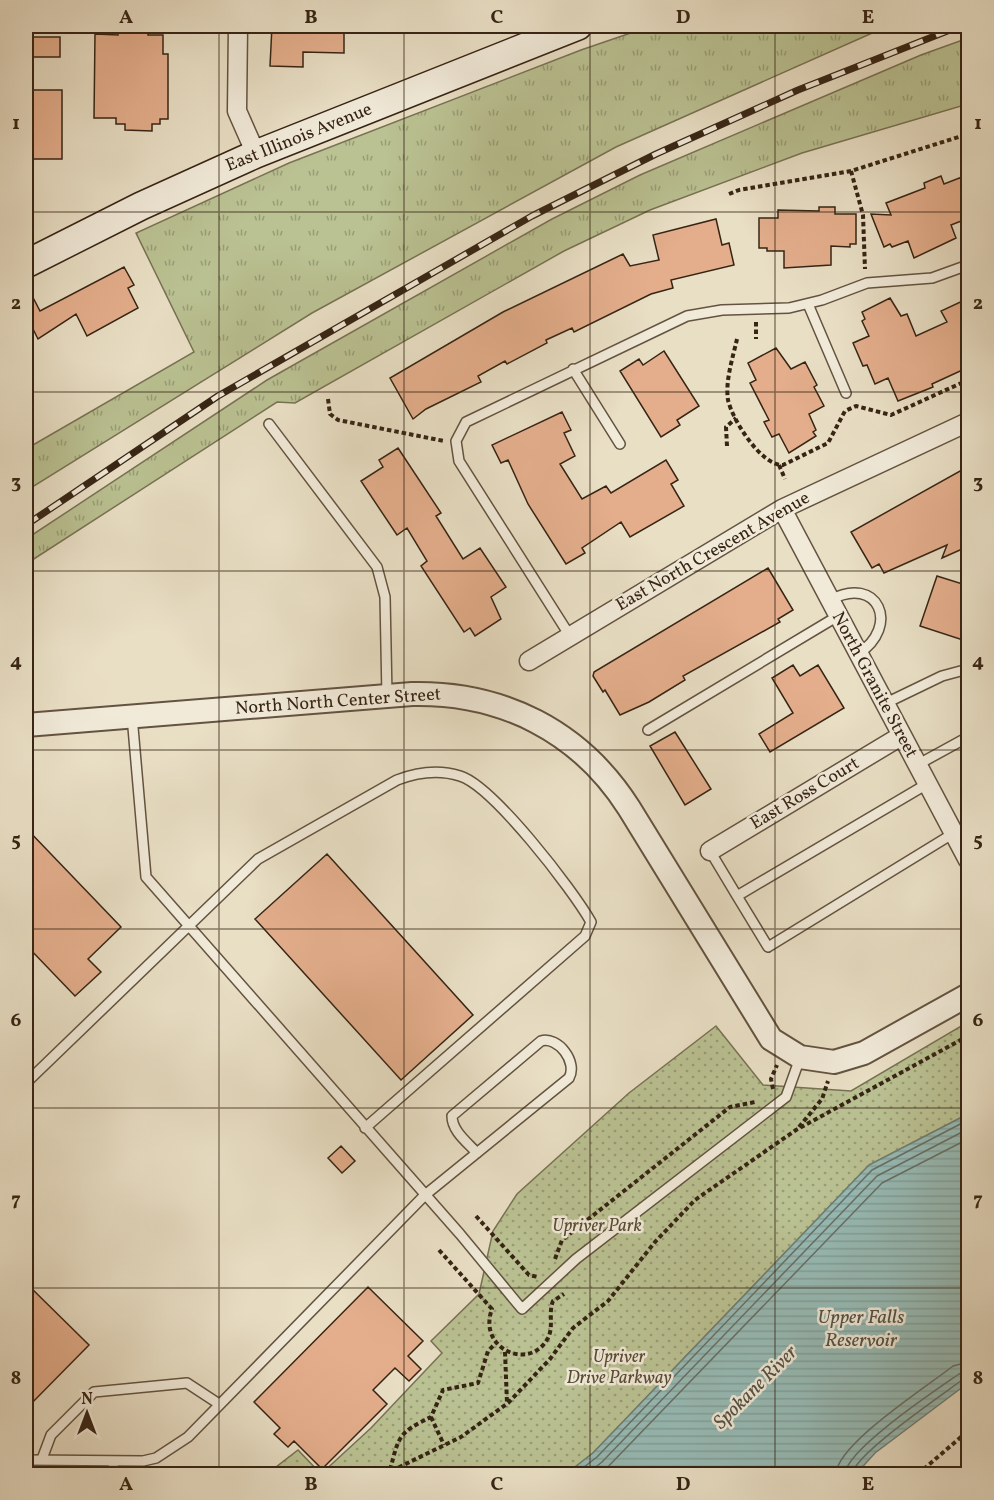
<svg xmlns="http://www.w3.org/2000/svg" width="994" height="1500" viewBox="0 0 994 1500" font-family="Vollkorn,serif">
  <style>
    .grass { fill: url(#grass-tufts); stroke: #787253; stroke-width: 1.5 }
    .park { fill: url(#park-dots); stroke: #787253; stroke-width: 1.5 }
    .water { fill: url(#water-rules); stroke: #707f76; stroke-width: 1.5 }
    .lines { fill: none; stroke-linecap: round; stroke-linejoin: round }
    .shore { stroke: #667066; stroke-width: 1.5 }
    .building { fill: #e4ae8c; stroke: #362414; stroke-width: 1.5 }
    .service-casing { stroke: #635340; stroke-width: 12 }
    .minor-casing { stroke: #635340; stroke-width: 21 }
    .tertiary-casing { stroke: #635340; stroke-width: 26 }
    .secondary-casing { stroke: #362414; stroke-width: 30 }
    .path { stroke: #362414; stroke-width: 4; stroke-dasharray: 4.5 3; stroke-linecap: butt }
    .service { stroke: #f1ead9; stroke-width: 9 }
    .minor { stroke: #f1ead9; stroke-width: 18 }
    .tertiary { stroke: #f1ead9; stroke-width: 22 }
    .secondary { stroke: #f1ead9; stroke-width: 27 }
    .rail-casing { stroke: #362414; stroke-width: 7 }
    .rail { stroke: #f1ead9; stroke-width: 4.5; stroke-dasharray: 14; stroke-linecap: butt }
    .grid { fill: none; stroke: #362414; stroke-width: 1.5; stroke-opacity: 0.55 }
    .labels { text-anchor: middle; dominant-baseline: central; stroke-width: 5; stroke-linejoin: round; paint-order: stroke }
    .street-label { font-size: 18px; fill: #362414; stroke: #f1ead9 }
    .park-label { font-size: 18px; font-style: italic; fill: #574b34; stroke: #f1ead9 }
    .water-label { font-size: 20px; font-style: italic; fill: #535245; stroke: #f1ead9 }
    .neatline { fill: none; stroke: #362414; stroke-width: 2 }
    .grid-label { font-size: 20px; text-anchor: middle; font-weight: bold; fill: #362414 }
  </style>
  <defs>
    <pattern id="grass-tufts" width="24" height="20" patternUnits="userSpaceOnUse" patternTransform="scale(1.5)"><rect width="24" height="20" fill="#bac192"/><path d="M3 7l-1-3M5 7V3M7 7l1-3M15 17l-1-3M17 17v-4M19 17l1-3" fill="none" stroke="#989d76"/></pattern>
    <pattern id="park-dots" width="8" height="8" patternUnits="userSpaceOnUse" patternTransform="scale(1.5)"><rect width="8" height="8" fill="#bac192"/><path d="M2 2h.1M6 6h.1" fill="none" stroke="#989d76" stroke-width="1.8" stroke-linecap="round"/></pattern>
    <pattern id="water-rules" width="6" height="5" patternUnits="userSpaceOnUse" patternTransform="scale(1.5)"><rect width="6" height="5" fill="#97bcb7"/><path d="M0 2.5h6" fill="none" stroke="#83a19c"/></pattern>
  </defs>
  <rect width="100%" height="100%" fill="#e9dfc5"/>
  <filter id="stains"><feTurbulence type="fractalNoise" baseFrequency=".00333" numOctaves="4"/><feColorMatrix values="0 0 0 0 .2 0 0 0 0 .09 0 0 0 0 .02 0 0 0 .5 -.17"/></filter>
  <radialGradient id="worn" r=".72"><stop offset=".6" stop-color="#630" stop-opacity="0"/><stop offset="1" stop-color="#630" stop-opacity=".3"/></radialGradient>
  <path class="grass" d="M651,26H888L616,147L312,313L26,491V449L194,352L136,233L289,163L581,50Z
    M968,38V104L802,153L650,210L564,251L295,403L277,402L26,564V539L267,380L552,219L640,175L921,55Z"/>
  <path class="park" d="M968,1022V1114L869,1165L593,1453L566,1474H267L298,1450L321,1474L371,1428L442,1353L431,1341L479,1294L493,1231L517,1194L629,1093L716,1026L763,1085L851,1091Z"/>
  <path class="water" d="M968,1114V1383L875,1453L856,1474H566L593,1453L869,1165Z"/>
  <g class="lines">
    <path class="shore" d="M575,1474L597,1457L872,1170L968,1120
      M587,1474L602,1462L877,1176L968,1129
      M601,1474L882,1183L968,1139
      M836,1474C837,1444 928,1386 953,1366L968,1362
      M845,1474C846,1450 936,1390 959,1374L968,1371
      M852,1474C855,1454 942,1395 962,1380L968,1379"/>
  </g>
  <path class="building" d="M272,26H344V53L303,52V67L270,66Z
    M118,27H148V35H163V54H168V119H160V124H152V131L125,130V124H116V118H94L95,34L118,35Z
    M26,37H60V57H26Z
    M26,90H62V159H26Z
    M941,176L944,184L962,177L969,194V218L951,225L956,238L914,258L908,241L892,247L890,244L884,247L871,214L891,215L886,203L925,188L924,183Z
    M819,207H835V214H856V244H850V247L831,246V265L784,268V251H767V248H759V218H778V210L819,211Z
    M716,219L722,245L729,243L734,265L671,280L673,288L651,294L574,332L572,328L546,340L547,343L507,364L505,361L478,376L481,382L426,409L413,419L390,378L503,312L623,254L630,266L659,260L653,235Z
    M124,267L134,285L128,288L138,308L87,336L76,314L38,339L33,329L26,333V284L40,311Z
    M890,298L901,316L907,314L916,336L947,322L941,311L969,298V367L932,384L933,387L898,401L888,378L875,384L867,365L863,366L853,343L869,336L862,321L865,319L862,312Z
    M776,348L791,369L805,362L817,385L814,387L824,406L809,414L816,430L813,432L816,436L789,453L779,434L772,437L764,422L769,420L750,383L756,380L748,363Z
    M664,351L699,406L677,420L680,425L661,437L620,371L639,359L643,365Z
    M562,412L571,430L564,433L575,456L560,464L582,499L606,486L611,493L666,460L678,480L671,484L684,506L630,537L621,522L582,548L585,553L566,564L528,504L508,460L501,463L492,445Z
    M398,448L441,513L436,516L463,559L480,548L506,587L491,597L501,619L475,636L470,628L464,632L421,566L427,561L407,528L397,535L361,481L383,467L379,460Z
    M969,466V546L942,558L947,545L884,573L879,564L872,568L851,532Z
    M768,568L793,610L778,619L780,622L683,676L685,680L649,702L620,715L605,690L603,692L593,676L594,672Z
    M937,576L969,586V642L920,626Z
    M793,665L800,676L818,665L844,708L770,752L759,734L793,713L772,678Z
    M675,732L711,789L685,805L650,746Z
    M26,828L121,927L88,959L101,972L75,996L26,945Z
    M327,854L473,1015L401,1080L255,919Z
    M341,1146L355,1161L342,1173L328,1158Z
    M26,1283L89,1345L26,1409Z
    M368,1287L423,1341L408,1356L421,1369L409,1381L395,1368L373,1390L387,1404L322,1469L294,1441L288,1447L274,1434L280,1428L254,1402Z"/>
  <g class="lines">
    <g class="service-casing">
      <path id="service" d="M808,304L846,393
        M573,369L620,444
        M269,424L377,567L385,597L387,696
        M830,600C878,574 901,626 858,654
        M570,636L459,461L456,441L466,422L687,316L722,310L789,308L822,300L867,283L932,278L968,265
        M884,704L942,676L968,669
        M132,716L146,877L460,1234L522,1309L576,1259L786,1097L800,1058
        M648,730L838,616
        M917,765L968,737
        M927,784L737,896L768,947L954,833
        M710,851L737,896
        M26,1083L258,859L397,780C418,772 438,769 460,776C493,786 573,890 591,922L585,936L365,1128
        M42,1459L51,1435L94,1392L187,1383L219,1404
        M26,1460L143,1461L156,1458L188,1437L425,1195L569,1078C578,1062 558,1036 541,1041L452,1116C452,1131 467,1142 477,1153
        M112,1474L114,1461"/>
    </g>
    <g class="minor-casing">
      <path id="minor" d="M238,26L237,111L256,154
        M782,509L968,860
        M529,661L782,509L968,422
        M710,851L901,736"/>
    </g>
    <g class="tertiary-casing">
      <path id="tertiary" d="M26,725L412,694C502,692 580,731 629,808L771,1039L800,1057L834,1062L864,1053L968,995"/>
    </g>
    <g class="secondary-casing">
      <path id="secondary" d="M26,264L141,206L256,154L578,26"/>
    </g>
    <path class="path" d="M851,171L863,215L865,269
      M729,194L739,190L851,171L968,134
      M756,322V339
      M737,339C733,357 725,381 728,400C732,419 761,466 783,465L828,443L845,411L856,406L891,415L968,380
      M328,399L330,414L338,420L444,441
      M727,446L726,427L736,418
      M779,465L785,479
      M773,1089L771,1079L777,1065
      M799,1127L822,1099L828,1081
      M476,1216L529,1275L538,1277
      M439,1250L492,1309C477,1349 530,1372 548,1338C554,1326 548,1313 553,1301L564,1294
      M555,1259L562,1240L730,1107L755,1102
      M505,1352L507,1403
      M431,1417L444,1445
      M390,1470C399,1436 398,1433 431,1417L443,1390L478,1383L488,1351L495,1344
      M385,1474L461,1437L508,1403L550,1359L573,1328L608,1301L655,1242L695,1200L796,1130L968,1036
      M918,1474L968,1431"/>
    <use href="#service" class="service"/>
    <use href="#minor" class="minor"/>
    <use href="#tertiary" class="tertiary"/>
    <use href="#secondary" class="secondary"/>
    <g class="rail-casing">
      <path id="rail" d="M26,525L218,396L532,216L656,154L798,90L960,26"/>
    </g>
    <use href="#rail" class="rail"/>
  </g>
  <path class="grid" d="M219,26V1474M404,26V1474M590,26V1474M775,26V1474M26,212H968M26,392H968M26,571H968M26,750H968M26,929H968M26,1108H968M26,1288H968"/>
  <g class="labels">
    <g class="street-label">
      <text transform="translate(299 138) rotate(-22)">East Illinois Avenue</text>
      <text transform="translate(713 552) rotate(-30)">East North Crescent Avenue</text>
      <text transform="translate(874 685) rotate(62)">North Granite Street</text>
      <text transform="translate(338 702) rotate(-4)">North North Center Street</text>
      <text transform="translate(805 794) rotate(-31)">East Ross Court</text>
    </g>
    <g class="park-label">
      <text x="597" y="1226">Upriver Park</text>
      <text x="619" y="1357">Upriver<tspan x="619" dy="21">Drive Parkway</tspan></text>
    </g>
    <g class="water-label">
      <text x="861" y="1318">Upper Falls<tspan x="861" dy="23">Reservoir</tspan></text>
      <text transform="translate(756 1388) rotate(-45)">Spokane River</text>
    </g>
  </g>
  <rect width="994" height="1500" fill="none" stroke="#e9dfc5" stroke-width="66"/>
  <g transform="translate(87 1413)" stroke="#f1ead9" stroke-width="4.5" paint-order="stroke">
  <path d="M0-4.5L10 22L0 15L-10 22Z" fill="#362414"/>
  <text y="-9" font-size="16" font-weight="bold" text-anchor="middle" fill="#362414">N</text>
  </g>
  <rect x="33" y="33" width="928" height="1434" class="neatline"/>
  <g class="grid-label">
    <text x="126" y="23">A</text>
    <text x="311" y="23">B</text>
    <text x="497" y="23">C</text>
    <text x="683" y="23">D</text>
    <text x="868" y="23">E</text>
    <text x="16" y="129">1</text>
    <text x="978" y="129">1</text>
    <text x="16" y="309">2</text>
    <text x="978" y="309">2</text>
    <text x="16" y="488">3</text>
    <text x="978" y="488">3</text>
    <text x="16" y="667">4</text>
    <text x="978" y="667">4</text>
    <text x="16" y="846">5</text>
    <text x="978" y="846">5</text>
    <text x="16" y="1026">6</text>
    <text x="978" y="1026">6</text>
    <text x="16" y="1205">7</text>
    <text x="978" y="1205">7</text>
    <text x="16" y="1384">8</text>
    <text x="978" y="1384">8</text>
    <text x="126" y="1490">A</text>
    <text x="311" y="1490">B</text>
    <text x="497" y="1490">C</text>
    <text x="683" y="1490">D</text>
    <text x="868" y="1490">E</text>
  </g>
  <rect width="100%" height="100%" filter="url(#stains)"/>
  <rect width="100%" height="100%" fill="url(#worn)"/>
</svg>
